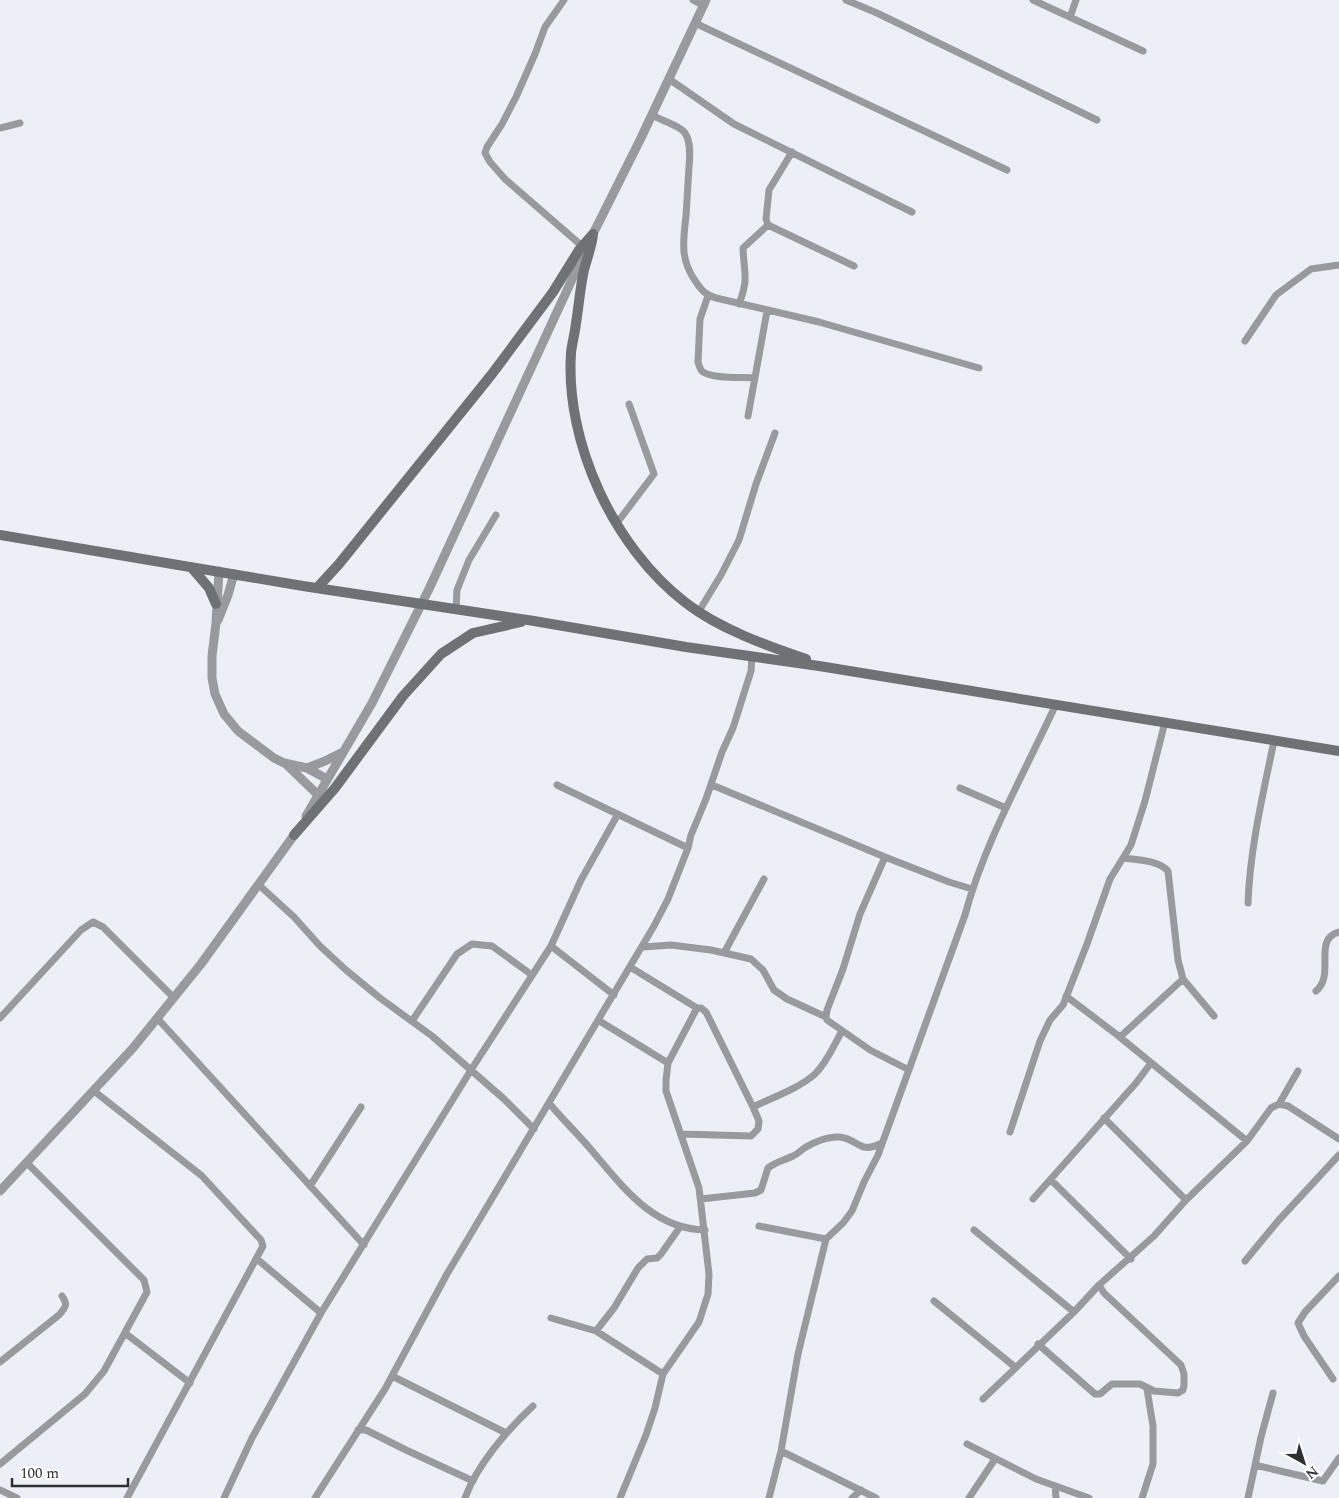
<svg xmlns="http://www.w3.org/2000/svg" width="1339" height="1498" viewBox="0 0 1339 1498" font-family="Spectral,serif">
  <style>
    .lines { fill: none; stroke-linecap: round; stroke-linejoin: round }
    .minor { stroke: #989a9d; stroke-width: 7 }
    .tertiary { stroke: #989a9d; stroke-width: 9 }
    .secondary { stroke: #6f7275; stroke-width: 10 }
  </style>
  <rect width="100%" height="100%" fill="#ecf0f6"/>
  <g class="lines">
    <path class="minor" d="M564,0L545,27L535,54L516,97L502,124L487,147L485,153L490,162L505,179L582,246
      M693,0L704,6
      M846,0L877,13L1097,120
      M1033,0L1143,51
      M1070,17L1076,0
      M695,23L1007,170
      M669,79L734,124L912,212
      M652,115C660,120 681,126 685,133C691,142 690,156 689,167C688,183 687,200 686,216C683,242 680,260 696,282C702,291 706,295 716,298L819,322L979,368
      M0,128L20,123
      M792,152L769,190L766,219L768,225L854,266
      M708,296L700,319L698,362C699,365 700,370 703,372C713,379 743,377 755,378
      M739,304C749,278 744,274 743,248L768,225
      M1245,341L1276,295L1311,269L1339,265
      M748,416L767,311
      M617,523L654,474L629,404
      M456,609L457,590L469,560L496,515
      M699,611L721,575L739,540L756,484L775,433
      M557,785L688,848
      M712,785L885,857
      M960,788L1006,808
      M1124,858C1138,860 1158,860 1168,871L1178,960L1183,979L1214,1016
      M259,885L294,917L320,946L346,970L380,998L432,1036L504,1099L534,1129
      M1248,903C1250,848 1263,794 1274,741
      M551,946L614,995
      M643,947L671,945L711,950L751,959L763,970L774,990L787,999L826,1017
      M724,953L764,879
      M630,967L697,1008
      M1316,991C1336,975 1312,939 1339,932
      M1066,996L1116,1034L1247,1141
      M0,1018L81,930L93,922L103,927L174,998
      M157,1018L364,1245
      M598,1020L668,1063
      M412,1021L457,954L472,944L492,946L532,975
      M1120,1037L1183,979
      M909,1070L870,1050L827,1020L826,1017L827,1010L843,969L860,914L885,857L949,882L972,889
      M94,1091L202,1176L261,1240L263,1246L127,1498
      M549,1103C563,1120 579,1135 593,1152C623,1187 653,1229 705,1230
      M1279,1104L1298,1071
      M753,1107C773,1097 798,1089 815,1074C827,1062 834,1045 842,1031
      M1104,1118L1186,1200
      M1010,1132L1040,1041L1050,1020L1063,1005L1087,944L1110,879L1131,845L1145,801L1165,722
      M1051,1180L1131,1259
      M310,1186L361,1107
      M701,1199L755,1193L761,1190L768,1168C775,1162 785,1160 793,1156C798,1154 801,1150 806,1147C814,1142 829,1136 839,1137C860,1139 858,1155 882,1143
      M1033,1199L1136,1083L1151,1063
      M759,1226L826,1239
      M974,1230L1074,1312
      M257,1259L321,1313
      M1245,1261L1278,1221L1339,1155
      M934,1301L1015,1367
      M551,1318L596,1331L663,1374
      M596,1331L614,1308L638,1268L647,1259L657,1258L661,1254L680,1227
      M125,1333L190,1383
      M1038,1344L1095,1394H1100L1112,1384H1140L1154,1391L1178,1393L1183,1390L1184,1385V1374L1181,1365L1104,1293L1099,1285
      M0,1362L59,1315C66,1307 68,1304 62,1296
      M392,1376L506,1433
      M1333,1379L1304,1336L1298,1323L1305,1312L1339,1276
      M983,1399L1074,1312L1099,1285L1154,1236L1186,1200L1247,1141L1271,1108L1279,1104L1288,1106L1339,1139
      M358,1430H366L406,1450L473,1481
      M967,1444L1036,1479L1089,1498
      M781,1451L876,1498
      M0,1464L85,1394L104,1371L147,1292L144,1280L27,1163
      M1255,1465L1323,1481L1339,1458
      M1055,1486L1056,1498
      M0,1490L17,1498
      M224,1498L252,1438L321,1313L471,1070L551,946L581,880L618,814
      M315,1498L385,1389L447,1274L654,926L668,899L688,848L691,835L706,799L722,752L733,728L751,671L752,657
      M465,1498C477,1465 507,1430 533,1406
      M620,1498L646,1435L655,1408L663,1374L699,1322L708,1294L709,1274L699,1188L666,1091V1080L668,1063L697,1008H701L706,1012L753,1107L759,1121L758,1129L751,1136L681,1134
      M769,1498L781,1451L798,1354L826,1239L843,1223L852,1211L864,1182L878,1155L965,915C985,841 1024,774 1056,704
      M852,1498L861,1490
      M969,1498L995,1459
      M1142,1498L1153,1464V1426L1147,1389
      M1248,1498L1261,1437L1273,1393"/>
    <path class="tertiary" d="M219,571L216,623L212,656V678L215,694L224,714L238,731L274,758L284,763L307,768L327,779
      M218,620L228,595L234,574
      M285,763L319,796
      M307,768L325,761L343,752
      M306,816L372,703L429,589L593,234L640,140L706,0
      M0,1191L133,1048L201,964L297,831"/>
    <path class="secondary" d="M593,234C592,246 587,258 584,270C580,288 579,305 576,323C575,333 572,343 571,353C565,443 614,548 686,603C718,628 767,646 806,659
      M0,535L303,586L534,621L686,647L819,666L1339,751
      M191,567L209,588L216,604
      M317,588L339,564L492,374L553,292L579,250L593,234
      M294,835L335,788L403,696L441,654L473,633L521,622"/>
  </g>
  <g transform="translate(1304 1463) rotate(141)" stroke="#ffffff" stroke-width="4" paint-order="stroke">
  <path d="M0-4L9 19L0 12L-9 19Z" fill="#2f3033"/>
  <text y="-8" font-size="14" font-weight="bold" text-anchor="middle" fill="#2f3033">N</text>
  </g>
  <path d="M12 1478v8h116v-8" fill="none" stroke="#2f3033" stroke-width="2.5"/>
  <text x="20" y="1478" font-size="15" fill="#2f3033" stroke="#ffffff" stroke-width="4" paint-order="stroke">100 m</text>
</svg>
